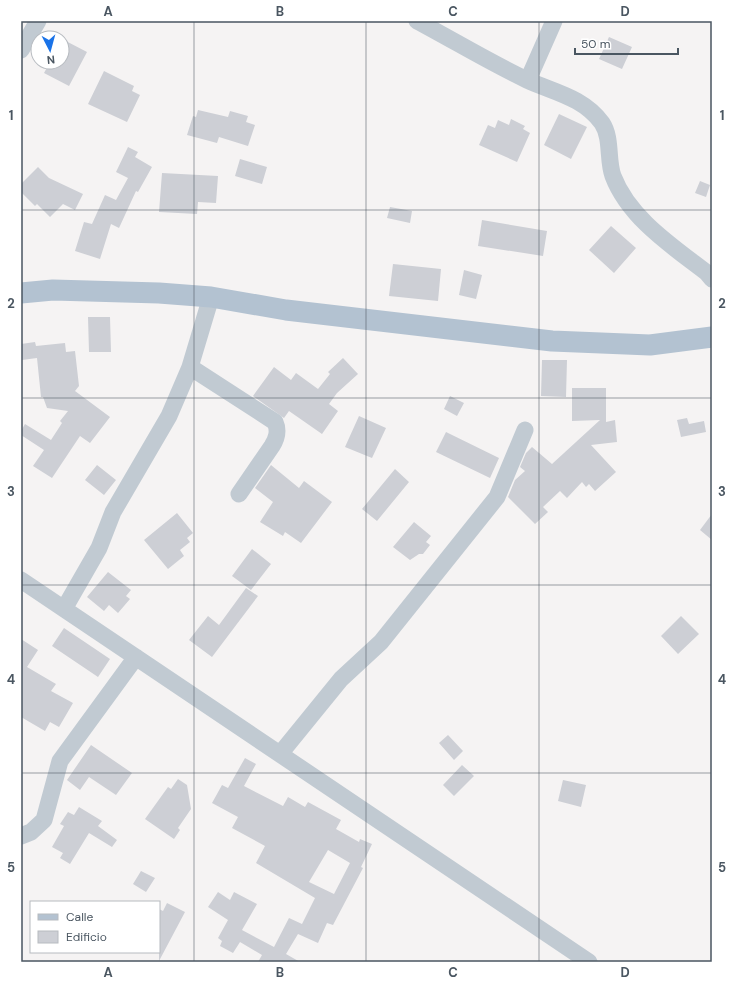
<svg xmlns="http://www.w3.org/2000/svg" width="733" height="983" viewBox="0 0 733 983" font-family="'DM Sans',sans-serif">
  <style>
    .building { fill: #cdcfd5; fill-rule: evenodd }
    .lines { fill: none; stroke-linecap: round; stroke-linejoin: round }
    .minor { stroke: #c1cad2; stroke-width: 17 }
    .major { stroke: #b3c2d1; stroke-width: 21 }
    .grid { fill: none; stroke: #4a5661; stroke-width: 1; stroke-opacity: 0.55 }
    .neatline { fill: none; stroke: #4a5661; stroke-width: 1.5 }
    .grid-label { font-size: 13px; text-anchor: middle; font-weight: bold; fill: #4a5661 }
  </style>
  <rect width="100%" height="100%" fill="#f5f3f3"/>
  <path class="building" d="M609,37L632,47L622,69L599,59Z
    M62,39L87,52L69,86L44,73L50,62H62Z
    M104,71L134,86L132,91L140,95L127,122L88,104Z
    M198,110L228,117L230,111L248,116L246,122L255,125L248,146L219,137L217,143L187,135L193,116L196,117Z
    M559,114L587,127L571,159L544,145Z
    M511,119L525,126L523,129L530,133L517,162L479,145L488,125L495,128L498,120L509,125Z
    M128,147L138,152L135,157L152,167L138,192L136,191L119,228L111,224L100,259L75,251L84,222L92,224L105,195L116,200L128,178L116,172Z
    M240,159L267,167L262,184L235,176Z
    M38,167L49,178L83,194L75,210L63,204L50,217L37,204L35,206L21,192V184Z
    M162,173L218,176L216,203L198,202L197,214L159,212Z
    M700,181L710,185L706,197L695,193Z
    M390,207L412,211L410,223L387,218Z
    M482,220L547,231L543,256L478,246Z
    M611,226L636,248L614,273L589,250Z
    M393,264L441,269L438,301L389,296Z
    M464,270L482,275L476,299L459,295Z
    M88,317H110L111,352H89Z
    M35,342L36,346L65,343L66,352L75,351L79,386L75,391L110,417L90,443L80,436L52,478L33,466L44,450L21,435V431L25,424L51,440L62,423L60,421L68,411L47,408L43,397H41L37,358L22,360L21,344Z
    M343,358L358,374L337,393L329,404L338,411L322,434L289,411L284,418L253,396L274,367L291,380L296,373L318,389L330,374L328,372Z
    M542,360H567L566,397L541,396Z
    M572,388H606V422L615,420L617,442L591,445L616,472L595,491L589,484L586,487L582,482L567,498L560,491L543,507L548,512L535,524L508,497L515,480L525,471L520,467L526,453L532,447L552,464L600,420L572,421Z
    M450,396L464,403L457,416L444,409Z
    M359,416L386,428L372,458L345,447Z
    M687,418L689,424L704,421L706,432L681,437L677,420Z
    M446,432L499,458L490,478L436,452Z
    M97,465L116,480L104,495L85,480Z
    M271,465L299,488L304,481L332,502L301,543L285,532L283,536L260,522L273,502L255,488Z
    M395,469L409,482L377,521L362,509Z
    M177,513L193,533L187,538L190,542L180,550L184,556L168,569L144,540Z
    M712,514V540L700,530Z
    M414,522L431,536L426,542L430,545L423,554H419L410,560L393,547Z
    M252,549L271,564L251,590L232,576Z
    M108,572L131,590L126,596L130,599L118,613L109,605L104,611L87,597Z
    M246,588L258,596L212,657L189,640L208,616L219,625Z
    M681,616L699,634L678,654L661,636Z
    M64,628L110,659L98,677L52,646Z
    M21,639L38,650L27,667L56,684L51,691L73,703L59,727L50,722L45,731L21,717Z
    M448,735L463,751L454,760L439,743Z
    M91,745L132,773L116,795L89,777L80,790L67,780Z
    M245,758L256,764L244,786L283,806L288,797L305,807L308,802L341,820L336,829L359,842L360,839L372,844L361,867L363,868L333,925L327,923L318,943L298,934L286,954L300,962H258L262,955L240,942L233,953L220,946L222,941L218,938L228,920L208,907L218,892L230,900L234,892L257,904L242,930L274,947L289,918L302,924L315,898L256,863L265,846L232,828L238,817L212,803L222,785L228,788ZM328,850L350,863L334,894L309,882Z
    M462,765L474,776L454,796L443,785Z
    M178,779L187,785L191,809L178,828L180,830L174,839L145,819L168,787L171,789Z
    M563,780L586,785L581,807L558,801Z
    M79,807L102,821L98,826L117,840L112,847L89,833L70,864L60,858L63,853L52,847L64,826L60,824L68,812L74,815Z
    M141,871L155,878L146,892L133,884Z
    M167,903L185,912L159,961V909L163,911Z"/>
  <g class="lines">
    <path class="minor" d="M417,21C453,40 489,62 527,80C553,92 583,97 602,123C612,138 607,160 613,176C629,218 672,246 707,273L712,279
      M21,50L38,21
      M528,80L554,21
      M211,297L190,367L275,422C279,431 277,438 272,446L239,494
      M21,580L589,962
      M64,609L99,548L113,512L169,416L190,367
      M280,754L341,679L381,642L497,497L525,430
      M21,836L31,832L44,820L60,761L136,657"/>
    <path class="major" d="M21,293L53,290L159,293L211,297L286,310L552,341L650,345L712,337"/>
  </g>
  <path class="grid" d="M194,21V962M366,21V962M539,21V962M21,210H712M21,398H712M21,585H712M21,773H712"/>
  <rect width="733" height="983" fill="none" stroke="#ffffff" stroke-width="44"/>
  <rect x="30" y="901" width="130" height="52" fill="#ffffff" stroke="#b7bbc0"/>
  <rect x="38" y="914" width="20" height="6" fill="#b3c2d1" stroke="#b7bbc0"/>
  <text x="66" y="921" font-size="12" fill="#4a5661">Calle</text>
  <rect x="38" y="931" width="20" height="12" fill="#cdcfd5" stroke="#b7bbc0"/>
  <text x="66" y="941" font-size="12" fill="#4a5661">Edificio</text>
  <g transform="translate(50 50) rotate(174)"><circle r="19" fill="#ffffff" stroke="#b7bbc0"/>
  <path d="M0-3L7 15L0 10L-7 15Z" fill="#1a73e8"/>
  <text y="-6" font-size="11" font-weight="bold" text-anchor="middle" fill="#4a5661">N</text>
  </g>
  <path d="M575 48v6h103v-6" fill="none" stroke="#4a5661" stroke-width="2"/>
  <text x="581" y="48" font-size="12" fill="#4a5661" stroke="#ffffff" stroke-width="3" paint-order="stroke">50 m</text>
  <rect x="22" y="22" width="689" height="939" class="neatline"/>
  <g class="grid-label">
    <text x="108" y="16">A</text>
    <text x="280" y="16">B</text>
    <text x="453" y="16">C</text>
    <text x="625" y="16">D</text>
    <text x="11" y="120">1</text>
    <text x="722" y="120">1</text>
    <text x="11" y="308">2</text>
    <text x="722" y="308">2</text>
    <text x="11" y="496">3</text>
    <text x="722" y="496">3</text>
    <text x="11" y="684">4</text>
    <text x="722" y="684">4</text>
    <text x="11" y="872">5</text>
    <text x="722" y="872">5</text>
    <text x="108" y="977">A</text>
    <text x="280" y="977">B</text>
    <text x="453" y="977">C</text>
    <text x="625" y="977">D</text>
  </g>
</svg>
